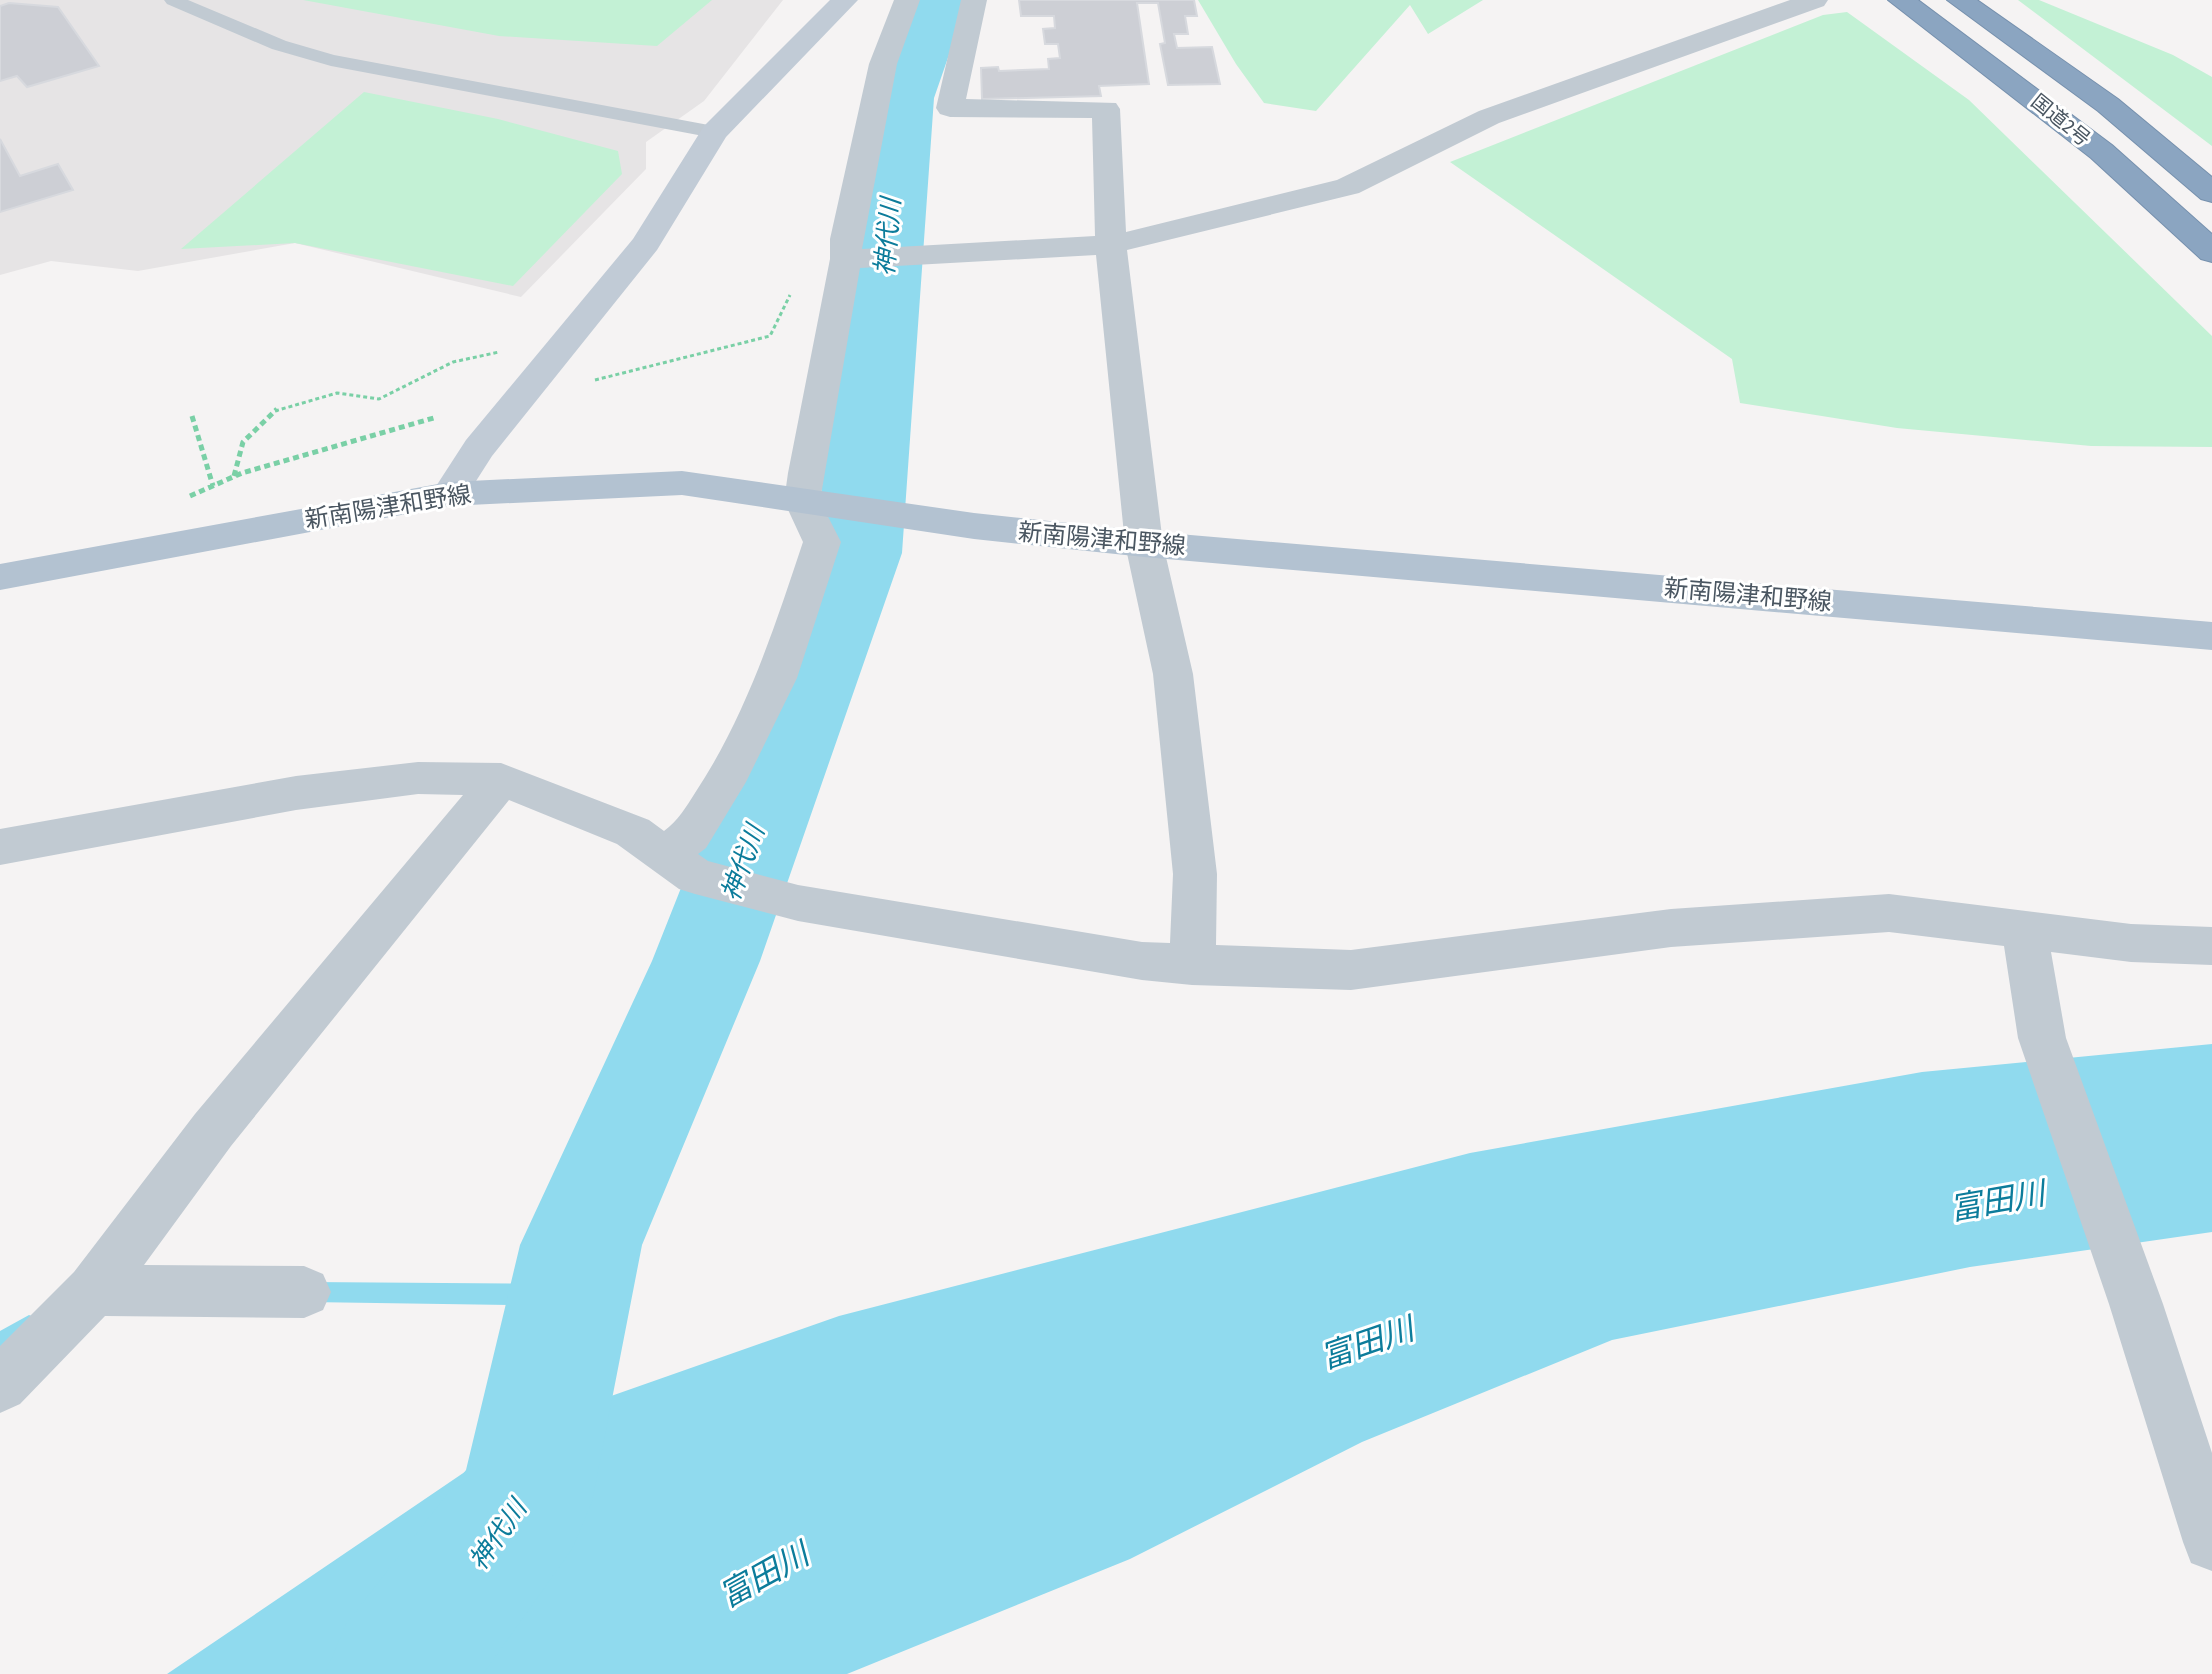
<svg xmlns="http://www.w3.org/2000/svg" width="2212" height="1674" viewBox="0 0 2212 1674" font-family="'Fira Sans Condensed','Noto Sans JP',sans-serif">
  <style>
    .education { fill: #e6e4e5 }
    .green { fill: #c3f1d5 }
    .water { fill: #90daee }
    .lines { fill: none; stroke-linecap: round; stroke-linejoin: round }
    .stream { fill: #90daee; fill-rule: evenodd }
    .river { fill: #90daee; fill-rule: evenodd }
    .building { fill: #cdcfd5; stroke: #d7d9de; stroke-width: 2 }
    .highway-casing { stroke: #7690ad; stroke-width: 2 }
    .path-far1 { stroke: #7ad0a6; stroke-width: 3; stroke-dasharray: 4 3; stroke-linecap: butt }
    .path { stroke: #7ad0a6; stroke-width: 5; stroke-dasharray: 6 4; stroke-linecap: butt }
    .lane { fill: #c1cad2; fill-rule: evenodd }
    .street { fill: #c1cad2; fill-rule: evenodd }
    .secondary { fill: #c1cbd6; fill-rule: evenodd }
    .primary { fill: #b3c2d1; fill-rule: evenodd }
    .highway { fill: #8ba5c1; fill-rule: evenodd }
    .labels { text-anchor: middle; dominant-baseline: central; stroke-width: 6; stroke-linejoin: round; paint-order: stroke }
    .far-street-label { font-size: 20px; fill: #4a5661; stroke: #fff }
    .street-label { font-size: 24px; fill: #4a5661; stroke: #fff }
    .water-label { font-size: 26px; font-style: italic; fill: #0c7c9b; stroke: #fff }
    .near-water-label { font-size: 32px; font-style: italic; fill: #0c7c9b; stroke: #fff }
  </style>
  <rect width="100%" height="100%" fill="#f5f3f3"/>
  <path class="education" d="M0,0H783L704,101L646,142V169L521,297L295,243L138,271L51,261L0,275Z"/>
  <path class="green" d="M303,0H712L657,46L499,36Z
    M1198,0H1483L1428,34L1410,5L1316,111L1264,103L1236,64Z
    M2018,0H2039L2173,55L2212,77V146Z
    M1847,12L1969,100L2212,336V447L2091,446L1897,428L1740,403L1732,359L1450,162L1823,15Z
    M364,92L498,119L618,151L622,174L513,286L295,243L181,249Z"/>
  <path class="water" d="M2212,1044V1232L1970,1267L1612,1340L1362,1442L1130,1559L847,1674H167L540,1421L839,1316L1470,1153L1922,1072Z"/>
  <g class="lines">
    <path class="stream" d="M309,1282L570,1284L578,1288L581,1295L578,1302L570,1306L309,1302L301,1299L298,1292L301,1285Z
      M29,1315L37,1318L40,1326L37,1334L0,1354V1331Z"/>
    <path class="river" d="M906,0H968L934,98L902,553L760,961L642,1245L592,1502L572,1549L483,1674H325L346,1624L466,1470L520,1245L652,961L814,553L868,98Z"/>
  </g>
  <path class="building" d="M1019,0H1194L1197,16H1185L1188,34H1174L1177,48L1212,47L1220,84L1168,85L1160,44L1165,43L1158,3H1137L1149,84L1099,86L1101,96L982,99L981,68L998,67L999,71L1049,69L1048,59L1060,58L1058,44H1045L1043,29L1055,28L1054,16H1021Z
    M9,3L58,7L99,66L27,87L17,76L0,81V6Z
    M0,139L20,176L58,164L73,190L0,212Z"/>
  <g class="lines">
    <g class="highway-casing">
      <path id="highway" d="M1888,0H1918L2112,145L2212,234V262L2201,259L2091,158Z
        M1947,0H1977L2118,99L2212,177V202L2201,199L2098,111Z"/>
    </g>
    <path class="path-far1" d="M595,380L770,336L790,295
      M275,411L337,393L379,399L453,362L499,352"/>
    <path class="path" d="M192,416L213,486
      M234,476L243,442L277,409
      M190,496L242,473L437,417"/>
    <path class="lane" d="M164,0H188L286,41L334,55L714,126L724,132L714,138L331,66L272,49L167,4Z"/>
    <path class="street" d="M894,0H920L897,64L862,249L1095,236L1092,118L950,117L940,114L936,108L961,0H987L966,99L1116,103L1120,109L1126,232L1337,180L1479,111L1790,0H1828L1824,6L1499,123L1359,193L1127,250L1163,544L1193,674L1217,874L1216,945L1351,950L1671,909L1889,894L2131,924L2212,927V965L2131,962L2051,952L2066,1038L2163,1304L2212,1453V1571L2191,1563L2183,1542L2109,1304L2018,1038L2004,946L1889,932L1671,947L1351,990L1192,985L1142,980L798,921L695,894L679,889L617,844L509,800L231,1146L144,1265L304,1266L323,1274L331,1292L323,1310L304,1318L105,1316L20,1404L0,1413V1346L74,1272L195,1114L463,795L418,794L296,810L0,865V829L296,776L418,762L501,763L649,820L664,831C678,821 686,807 695,793C746,716 774,629 803,542L784,501L788,473L830,259V239L869,64ZM1096,255L1125,544L1153,674L1173,874L1170,943L1142,942L798,885L708,861L698,854L706,848L746,782L797,678L841,542L820,501L860,268Z"/>
    <path class="secondary" d="M830,0H858L726,137L657,250L492,456L462,503L449,506L436,503L431,494L466,440L633,239L704,126Z"/>
    <path class="primary" d="M682,471L974,513L1144,531L2212,622V650L1144,557L974,539L682,495L449,506L0,590V564L449,482Z"/>
    <use href="#highway" class="highway"/>
  </g>
  <g class="labels">
    <g class="far-street-label">
      <text transform="translate(2061 120) rotate(39)">国道2号</text>
    </g>
    <g class="street-label">
      <text transform="translate(388 507) rotate(-9)">新南陽津和野線</text>
      <text transform="translate(1102 539) rotate(5)">新南陽津和野線</text>
      <text transform="translate(1748 595) rotate(5)">新南陽津和野線</text>
    </g>
    <g class="water-label">
      <text transform="translate(888 237) rotate(-85)">神代川</text>
      <text transform="translate(743 863) rotate(-70)">神代川</text>
      <text transform="translate(498 1535) rotate(-55)">神代川</text>
    </g>
    <g class="near-water-label">
      <text transform="translate(1997 1201) rotate(-10)">富田川</text>
      <text transform="translate(1367 1343) rotate(-19)">富田川</text>
      <text transform="translate(764 1575) rotate(-29)">富田川</text>
    </g>
  </g>
</svg>
